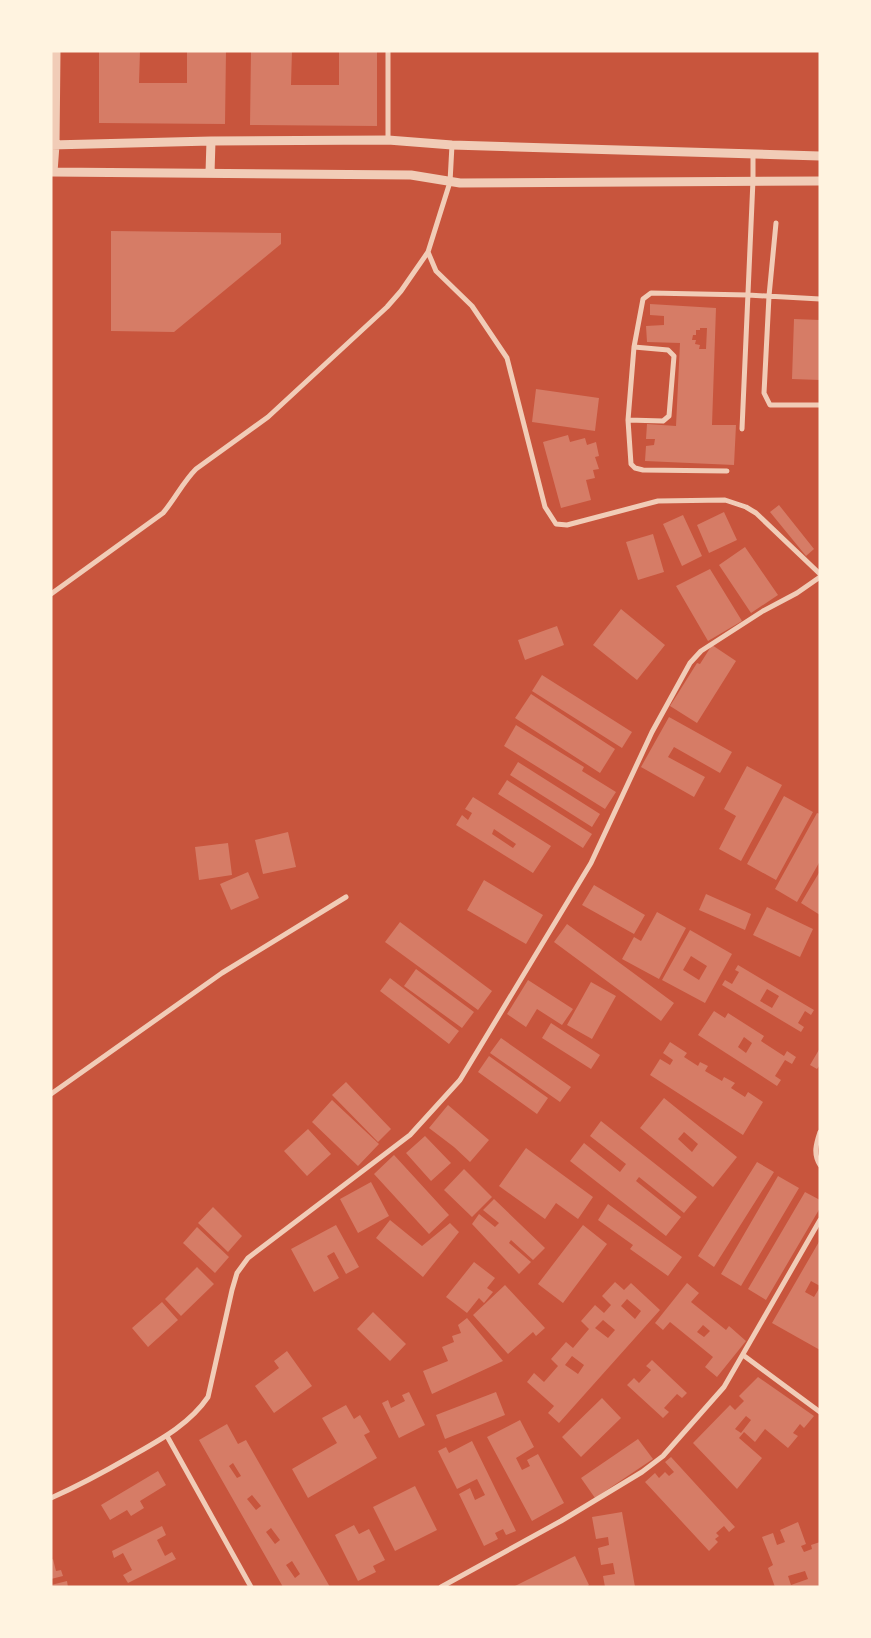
<svg xmlns="http://www.w3.org/2000/svg" width="871" height="1638" viewBox="0 0 871 1638" font-family="'Space Grotesk',sans-serif">
  <style>
    .building { fill: #d67c66; fill-rule: evenodd }
    .lines { fill: none; stroke-linecap: round; stroke-linejoin: round }
    .minor { stroke: #f1ccb7; stroke-width: 5 }
    .tertiary { stroke: #f1ccb7; stroke-width: 9 }
  </style>
  <rect width="100%" height="100%" fill="#c8553d"/>
  <path class="building" d="M99,51H140L139,83H187V51H226L225,124L99,123Z
    M251,51H292L291,85H339V51H377V126L250,125Z
    M111,231L281,233V244L174,332L111,331Z
    M650,304L716,308L712,425H736L734,465L645,461L646,446L654,445L655,439H646L647,424L676,426L680,343L647,342L646,326L664,325V316L650,315ZM700,328H707L706,349H699L700,345L695,344L696,340H692L693,335H696V330H700Z
    M794,319L820,320V380L792,379Z
    M536,389L599,398L595,431L532,422Z
    M568,435L570,442L585,438L587,445L596,442L599,456L595,457L599,469L593,470L595,478L586,480L591,500L561,508L543,442Z
    M779,505L814,549L806,556L770,512Z
    M724,512L737,540L709,553L697,525Z
    M683,515L702,556L682,566L663,524Z
    M653,534L664,572L638,580L626,542Z
    M745,547L778,595L751,613L719,565Z
    M710,569L742,621L708,641L676,586Z
    M621,609L665,645L637,680L593,645Z
    M557,626L564,645L525,660L518,640Z
    M712,645L736,661L697,723L670,706L697,663L700,664Z
    M542,675L632,732L622,748L532,691Z
    M531,694L615,749L600,773L515,718Z
    M669,717L732,752L720,773L674,747L668,757L705,777L694,797L641,767Z
    M516,725L584,767L582,771L616,792L605,809L504,746Z
    M518,762L600,814L592,827L510,775Z
    M747,766L782,785L741,861L719,849L736,816L724,809Z
    M507,780L592,834L583,848L498,794Z
    M784,796L813,812L776,880L747,864Z
    M473,797L551,846L533,873L456,825L462,815L468,820L472,813L465,809ZM494,829L516,844L513,848L492,834Z
    M817,813L820,814V861L797,902L775,889Z
    M288,832L296,867L263,874L255,840Z
    M228,843L232,875L199,880L195,847Z
    M820,871V915L801,903Z
    M248,872L259,898L231,910L220,884Z
    M484,880L543,915L526,944L467,910Z
    M594,885L645,915L634,934L582,905Z
    M706,894L751,914L745,930L699,910Z
    M767,907L813,929L800,957L753,935Z
    M657,912L686,928L659,979L622,959L634,937L641,941Z
    M400,922L492,991L478,1010L385,942Z
    M567,924L674,1003L661,1021L554,942Z
    M690,930L732,954L705,1003L662,980ZM691,956L707,966L699,980L683,970Z
    M738,965L814,1010L811,1015L805,1011L798,1023L804,1027L801,1032L722,985L725,980L732,984L739,972L735,970ZM767,989L779,996L772,1008L760,1001Z
    M416,969L474,1012L462,1028L404,986Z
    M390,978L459,1031L449,1044L380,991Z
    M528,980L573,1009L562,1025L537,1009L526,1027L507,1014Z
    M591,982L616,996L592,1039L567,1025Z
    M714,1011L725,1018L728,1013L764,1036L761,1041L784,1056L787,1051L796,1057L792,1064L785,1060L775,1076L781,1080L777,1086L698,1035ZM744,1037L752,1043L746,1053L738,1047Z
    M551,1023L600,1055L591,1069L542,1038Z
    M501,1038L571,1087L560,1102L490,1053Z
    M670,1042L687,1053L684,1057L698,1066L700,1062L708,1066L705,1071L722,1081L724,1077L735,1083L731,1088L745,1097L748,1092L763,1102L743,1135L650,1075L660,1059L670,1065L673,1060L663,1053Z
    M820,1048V1065L817,1069L810,1065Z
    M489,1056L548,1098L537,1114L478,1072Z
    M346,1082L391,1129L378,1142L332,1095Z
    M664,1098L737,1157L713,1187L640,1128ZM684,1132L698,1144L692,1152L678,1139Z
    M332,1100L379,1144L358,1166L312,1122Z
    M448,1105L489,1140L470,1162L454,1147L429,1128Z
    M601,1121L697,1197L684,1213L639,1177L636,1181L681,1217L666,1236L570,1161L584,1143L620,1172L626,1164L590,1136Z
    M308,1129L331,1154L307,1176L284,1151Z
    M425,1136L451,1163L431,1181L406,1153Z
    M526,1148L593,1197L578,1219L556,1203L545,1219L499,1186Z
    M394,1155L449,1215L429,1234L374,1174Z
    M757,1162L774,1172L714,1267L698,1256Z
    M464,1169L492,1197L472,1217L444,1190Z
    M778,1176L799,1188L741,1286L721,1274Z
    M371,1182L389,1216L358,1233L340,1199Z
    M805,1192L820,1200V1208L766,1300L748,1289Z
    M494,1199L545,1248L533,1260L511,1240L509,1243L531,1262L519,1274L472,1224L479,1214L495,1227L499,1223L483,1210Z
    M608,1204L682,1257L668,1276L630,1249L633,1245L598,1220Z
    M213,1207L242,1236L228,1252L198,1223Z
    M390,1220L422,1246L450,1223L459,1232L423,1277L376,1238Z
    M336,1225L359,1267L346,1274L334,1252L327,1256L339,1278L314,1292L291,1249Z
    M583,1225L607,1244L563,1303L538,1284Z
    M197,1227L229,1257L215,1273L183,1243Z
    M820,1240V1286L811,1281L805,1292L814,1297L820,1287V1350L772,1323Z
    M474,1262L495,1278L487,1288L493,1292L484,1303L479,1298L467,1313L446,1297Z
    M197,1267L214,1284L181,1316L165,1299Z
    M615,1282L624,1290L631,1283L660,1310L559,1423L548,1413L554,1406L527,1382L534,1373L544,1382L558,1366L551,1359L566,1342L573,1348L589,1329L581,1321L595,1305L604,1313L611,1305L602,1296ZM627,1299L641,1311L635,1319L621,1306ZM603,1320L615,1330L608,1338L595,1328ZM572,1356L584,1365L578,1374L565,1365Z
    M687,1283L699,1293L691,1302L726,1330L729,1326L746,1341L717,1377L705,1367L713,1357L670,1322L663,1330L655,1323ZM703,1325L710,1331L704,1337L697,1332Z
    M505,1285L545,1328L536,1336L533,1332L508,1354L473,1315Z
    M162,1302L178,1320L148,1347L132,1328Z
    M373,1312L406,1344L390,1361L357,1329Z
    M467,1318L503,1361L432,1394L423,1371L448,1361L442,1347L454,1342L452,1336L461,1333L458,1325Z
    M287,1351L312,1386L274,1413L255,1386L279,1368L274,1361Z
    M652,1360L687,1393L682,1398L677,1394L664,1408L669,1412L663,1418L627,1385L634,1378L639,1383L651,1370L646,1366Z
    M758,1377L814,1416L804,1428L800,1424L793,1433L798,1436L788,1448L765,1429L755,1442L744,1432L739,1438L762,1458L737,1489L693,1443L730,1405L735,1410L744,1401L739,1396ZM746,1416L751,1420L741,1433L735,1429Z
    M409,1392L425,1425L399,1438L382,1403L388,1400L391,1408L405,1401L402,1395Z
    M496,1392L505,1415L445,1439L436,1415Z
    M602,1398L621,1418L581,1457L562,1437Z
    M346,1405L354,1419L360,1415L370,1432L364,1435L377,1458L308,1498L292,1469L337,1443L322,1418Z
    M520,1420L534,1447L516,1458L522,1470L530,1466L527,1460L538,1454L564,1503L532,1521L487,1437Z
    M227,1424L238,1444L246,1440L330,1587H283L199,1440ZM233,1463L241,1476L237,1478L229,1466ZM252,1495L261,1506L256,1510L247,1499ZM271,1528L280,1540L275,1544L266,1532ZM292,1561L300,1574L295,1578L286,1565Z
    M638,1439L653,1459L595,1498L581,1478Z
    M472,1441L516,1531L506,1535L503,1529L495,1533L498,1539L484,1546L459,1494L470,1488L475,1500L485,1495L477,1479L457,1489L438,1451L446,1447L449,1453Z
    M671,1457L735,1527L729,1532L724,1526L716,1533L719,1536L715,1539L718,1542L709,1551L645,1482L655,1473L659,1478L665,1472L669,1476L674,1472L665,1462Z
    M158,1471L166,1485L140,1501L144,1508L131,1516L127,1510L110,1520L101,1505Z
    M415,1486L437,1530L395,1551L373,1507Z
    M622,1512L635,1587H605L603,1576L615,1574L613,1563L601,1565L598,1548L609,1545L608,1537L596,1539L592,1517Z
    M798,1522L806,1544L801,1546L804,1552L812,1549L811,1545L820,1542V1587H775L768,1568L773,1565L762,1537L773,1533L777,1545L785,1542L780,1530ZM805,1571L808,1579L791,1585L788,1576Z
    M354,1525L359,1534L369,1529L385,1560L373,1566L376,1572L358,1581L335,1535Z
    M162,1526L166,1535L157,1540L165,1556L172,1552L176,1559L128,1583L123,1575L132,1570L123,1553L114,1558L112,1551Z
    M575,1556L589,1585L586,1587H513Z
    M53,1559L56,1571L61,1570L63,1576L51,1579V1560Z
    M67,1581L68,1587H51V1585Z"/>
  <g class="lines">
    <path class="minor" d="M388,140V51
      M776,223L769,296L764,393L770,405H820
      M428,252L436,271L472,306L507,358L545,507L556,524L567,525L658,501L725,500L746,507L756,513L820,574
      M628,420L663,421L669,416L674,356L668,350L634,347
      M742,429L753,180V154
      M727,471L643,470L635,468L631,464L628,420L634,347L643,299L651,293L748,295L820,299
      M51,594L163,513C175,499 183,482 196,469L268,417L387,307L401,291L428,252L450,182L452,145
      M51,1094L222,973L346,897
      M820,1132C816,1144 813,1154 820,1165
      M743,1355L820,1412
      M167,1436L251,1587
      M51,1498C78,1486 104,1472 130,1457C158,1441 189,1425 208,1397L232,1290L237,1273L248,1258L410,1135L460,1080L591,863L652,732L690,663L701,651L763,611L797,593L820,577
      M441,1587L561,1521L642,1472L663,1456L724,1387L820,1220"/>
    <path class="tertiary" d="M51,145L211,141L388,140L452,145L820,156
      M51,172L411,175L460,183L820,181
      M53,172L55,145L56,51
      M210,173L211,141"/>
  </g>
  <rect width="871" height="1638" fill="none" stroke="#fff3e0" stroke-width="105"/>
</svg>
